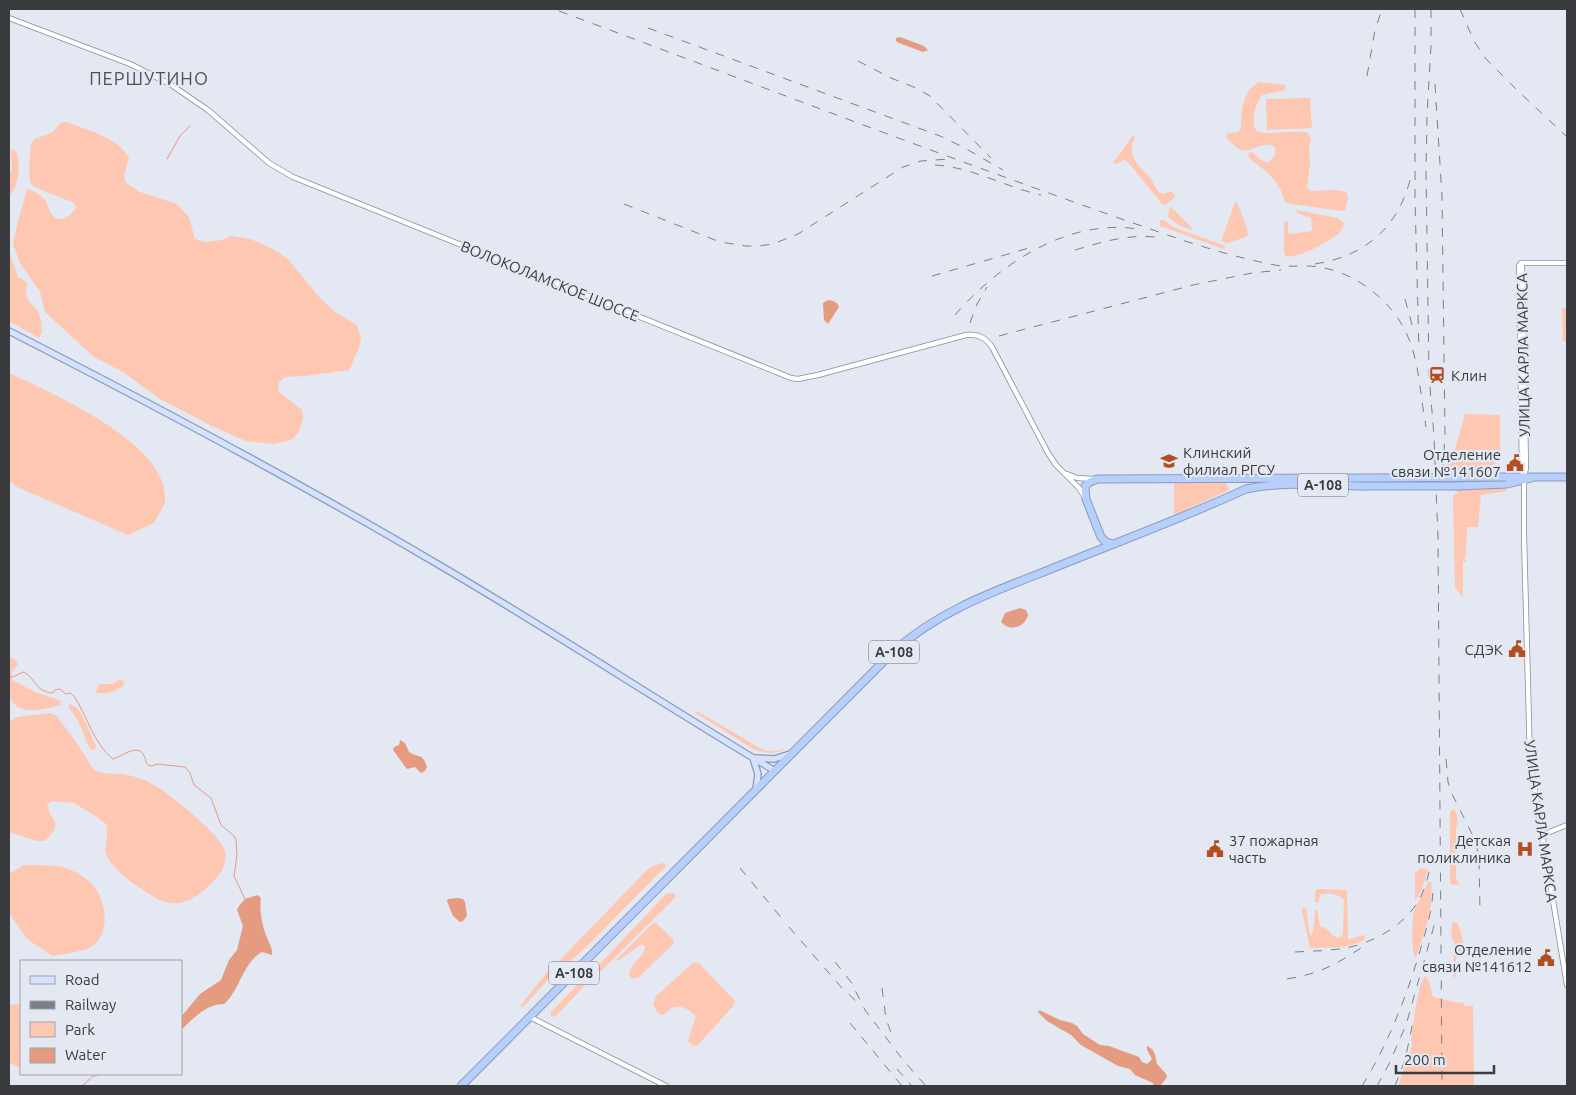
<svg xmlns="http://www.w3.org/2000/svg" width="1576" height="1095" viewBox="0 0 1576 1095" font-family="Ubuntu,sans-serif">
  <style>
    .green { fill: #fec7b2 }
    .water { fill: #e49b7f }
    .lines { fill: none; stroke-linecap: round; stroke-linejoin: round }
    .stream { stroke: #e49b7f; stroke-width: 1 }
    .minor-casing { stroke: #888d96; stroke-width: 6 }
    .major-casing { stroke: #8b9bba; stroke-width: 8 }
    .highway-casing { stroke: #8b9bba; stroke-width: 9 }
    .minor { stroke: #fff; stroke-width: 4.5 }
    .major { stroke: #d4e2fd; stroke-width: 5.5 }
    .highway { stroke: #b7cffc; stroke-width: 7 }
    .rail { stroke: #7c7f85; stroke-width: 1; stroke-dasharray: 9 9; stroke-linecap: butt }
    .highway-bridge-casing { stroke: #8b9bba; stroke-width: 9; stroke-linecap: butt }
    .highway-bridge { stroke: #b7cffc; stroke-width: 7 }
    .labels { text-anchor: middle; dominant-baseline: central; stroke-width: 4.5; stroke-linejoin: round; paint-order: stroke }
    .shield { fill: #e3e8f2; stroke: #6c6f75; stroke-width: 1 }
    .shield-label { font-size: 14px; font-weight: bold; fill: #393b3f }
    .street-label { font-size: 15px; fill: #393b3f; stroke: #e3e8f2 }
    .poi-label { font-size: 15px; fill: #393b3f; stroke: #e3e8f2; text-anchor: end }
    .quarter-label { font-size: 18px; letter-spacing: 1px; fill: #4d525a; stroke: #e3e8f2 }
  </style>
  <rect width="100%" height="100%" fill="#e3e8f2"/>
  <path class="green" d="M1260,82L1285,85V90C1277,93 1269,92 1261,96C1257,103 1254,110 1254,119C1254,123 1253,127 1256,130C1264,137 1296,129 1308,133L1311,139L1309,147L1310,163L1307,188L1311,191L1336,190L1346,192L1348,197L1345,210L1343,211L1285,203C1280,180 1267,172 1249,158L1248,154L1252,152L1261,160L1268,163L1275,155V147C1262,139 1251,155 1239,149C1234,146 1230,141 1226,138L1228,133H1236L1241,129C1241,114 1242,88 1260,82Z
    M1310,98L1312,128L1267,130L1266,99Z
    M67,122C88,131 118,137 129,158L124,175L125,182L140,192L177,204L189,217L195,239L206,242L222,240L231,236L250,239L271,248L288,259L319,297L335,312L357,325L361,338L359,348L349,370L305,376L285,377L279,382L278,391L302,410L303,419L299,432L291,440L273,444L246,441L212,426L160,399L123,372L94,357L45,312L40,292L20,263L13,244L17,225L27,189C34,191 40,194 45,200C48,204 49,211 52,215C60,225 71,215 76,208L74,203L40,189L32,185L30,181L29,168L31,144L35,139L53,132L60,123Z
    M1133,135L1135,138C1125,157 1140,166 1151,179C1155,185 1156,192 1163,194L1171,191L1175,195L1172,200L1165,205L1162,204L1128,162L1124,160L1116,164L1113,163Z
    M12,149L16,151C21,165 19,186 9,196V173L12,170L11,151Z
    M1235,202L1238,204C1241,215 1247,224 1248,235L1246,237L1227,243L1223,242L1222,239Z
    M1171,207L1192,228V230L1180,226L1168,217L1169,209Z
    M1296,210L1337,218L1344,223C1343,227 1342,230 1339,233C1330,241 1297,260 1286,256L1284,253V225L1285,221L1288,222V233L1290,234L1312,231L1311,218L1297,213Z
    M1160,220H1164L1173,227L1220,244L1225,246V248L1224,249L1160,226Z
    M9,251L18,277L27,282L26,296L31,304L38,311L41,321L42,332L39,338L9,321Z
    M1562,308H1567V341H1563Z
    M9,373C51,393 168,443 165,499C165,506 157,516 154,523L128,535L17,487L9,481Z
    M1465,414L1500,415V461H1495V473L1455,472L1446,468L1447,464L1452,460Z
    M1174,482H1224L1227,484L1229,490L1174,515Z
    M1455,488H1504L1508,491L1481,495L1478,527H1467L1466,555L1464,558L1467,562H1463V598L1455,587L1453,500L1454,495L1458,493Z
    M9,657L15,659L18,665L12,671V680L35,692L59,700L61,702L60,705C44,710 13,717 9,693C7,682 9,669 9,657Z
    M119,680L124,681L123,686C115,691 105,696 96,692L99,684H112Z
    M69,704C82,705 90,736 96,746L95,750L90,749L78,721L69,707Z
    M696,711C710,718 724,727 738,735C757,745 764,758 788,747C766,762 747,745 728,733C717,726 706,719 695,713Z
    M50,713L57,716C66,729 77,742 85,756C89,761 90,768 96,771C104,775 114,773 122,774C129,775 137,777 144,780C161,786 220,833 225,851C227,859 223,871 218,876C207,889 189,906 171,903C159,902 147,892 137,886C129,881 112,866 107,857C102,846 110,837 106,824L97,817L74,803L52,801L47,805C52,824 64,821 45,841H37L9,832V722L17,717Z
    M1454,809C1459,815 1458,822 1456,829V879L1458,880V883L1461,884L1452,885L1450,883V811Z
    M665,863L666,866L584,949L568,963L554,973L523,1007L520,1006L549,970L563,957L642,875C649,867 654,864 665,863Z
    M24,865C37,866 54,864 66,868C75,871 85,877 92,884C107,900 112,936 89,948C80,952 62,954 52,956L27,939L9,913V874Z
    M1421,868L1428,869L1421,892L1415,900V873Z
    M1428,882H1431C1434,909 1424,933 1416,958H1415C1411,948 1412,921 1414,911C1416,904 1425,892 1428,882Z
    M1317,889L1347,890L1348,940L1363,935L1365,936V939C1351,949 1328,947 1310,948L1302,911L1303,908H1306L1310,935H1312L1314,925L1315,910L1317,909L1320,927C1325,927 1329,930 1331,934L1337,938L1342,936L1343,932L1344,900C1339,894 1327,892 1320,895L1319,902L1317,903L1315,901V892Z
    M673,893L676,896L671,902L597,975L593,974L594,970L666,894Z
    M1457,922C1461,932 1466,944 1461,955L1456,958V975L1454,978L1453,977C1453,965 1455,953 1454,941L1451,938L1452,923Z
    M656,923L673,939L674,943L639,977L632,979L629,975C630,962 645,957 645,946L640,945L618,961L617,959L652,924Z
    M693,963H699L735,1001L734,1005L697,1046L692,1045L688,1041L696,1016C690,1010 681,1004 672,1008C668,1011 666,1014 661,1015L657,1012L653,1004L656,996Z
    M589,976L591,979L555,1017L551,1016V1012L585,977Z
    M1425,976L1429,981L1433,997L1459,1003L1461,1002L1466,1006H1473L1474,1086H1398L1412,1046L1411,1040C1413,1028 1418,982 1425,976Z
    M21,1004V1069L9,1062V1005Z"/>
  <path class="water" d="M900,37L924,46L928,50L923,52L899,43L896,41V38Z
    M828,300C833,301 837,301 839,307L828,324L824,320L823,303Z
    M1020,608L1026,610L1028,615C1024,628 1010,632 1001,622L1005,613Z
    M400,740L405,743L409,752C420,759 422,752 427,767L425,771L421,773L415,767L407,769L393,750L394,747L399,745Z
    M258,895L261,898C259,908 262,925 266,935C268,942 273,947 272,955L262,952C243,962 240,990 224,1004C206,1004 194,1018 181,1030V1017L200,994L221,980L229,960L237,950L243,926L237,910L239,906L245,899Z
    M457,898L463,899L465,902L467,916L463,921L460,922L453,916L447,901L448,899Z
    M1039,1010L1060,1020L1072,1023L1077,1026L1083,1034L1100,1045L1109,1046L1139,1057L1142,1062L1147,1064L1152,1059L1147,1050V1046C1156,1050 1155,1056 1157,1064L1166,1074L1167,1077L1161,1085L1154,1086L1153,1083L1135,1075L1130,1069L1118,1066L1081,1045L1071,1035L1047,1021L1038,1012Z"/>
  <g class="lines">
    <path class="stream" d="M167,159L180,136L190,126
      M9,676L13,677L23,672C36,677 33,691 53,693L55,690L60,689L66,694L70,693L74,696C86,714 95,746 113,759C121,757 136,744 143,754C146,758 145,762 148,765L152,766L157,764L185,767L190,773L194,785L211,798L221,825L234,836L236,840L237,855L234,876L245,899
      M82,1086L92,1077L100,1074"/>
    <g class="minor-casing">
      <path id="minor" d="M9,18L130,64L170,84L208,110L269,163L293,177L791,378L798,379L818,375L966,335C978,334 985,337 992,347L1048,453L1056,465L1079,488L1084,496
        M1520,264L1522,267L1526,468L1524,476V536L1530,761L1567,985
        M1067,474L1077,478L1094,479
        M1523,474L1522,470L1519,266L1521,263H1567
        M1542,835L1567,825
        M530,1017L666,1086"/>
    </g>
    <g class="major-casing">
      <path id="major" d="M9,331C152,404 295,480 434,562C549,629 661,703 775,771
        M753,758L758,774L756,789
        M755,758L774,759L790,754"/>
    </g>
    <g class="highway-casing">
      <path id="highway" d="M1506,477H1567
        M1458,486L1507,484L1531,478
        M1113,544L1106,542L1101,537L1086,499L1085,486L1090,482L1097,479L1364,478
        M461,1086L893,652C937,612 992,592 1046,571C1112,544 1181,519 1246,489C1283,481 1324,485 1362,486"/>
    </g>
    <use href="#minor" class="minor"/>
    <use href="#major" class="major"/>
    <use href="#highway" class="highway"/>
    <path class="rail" d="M1415,9V199L1419,351
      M1431,9V45L1427,116L1426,172L1429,375L1434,436L1438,537L1442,1086
      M1460,9L1474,41L1486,59L1518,91L1567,137
      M559,11C766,88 973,168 1182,240C1213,250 1243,259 1275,265C1285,267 1295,266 1306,266C1329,266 1353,276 1371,290C1421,330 1416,371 1426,427
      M648,28L940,136L963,147L1003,170
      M858,61L891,78L916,88L930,96L991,158
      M1367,76L1375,30L1382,9
      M1435,84L1442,196L1445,435L1442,481
      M935,165C972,167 1005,187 1041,195
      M624,204L720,242L746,246H759L773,244L798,234L903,167L921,161L949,159
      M1075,250C1105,241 1132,233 1163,238
      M1315,264C1366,256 1399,227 1411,176
      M932,276L1029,248
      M1405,299L1414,332
      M955,315C999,264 1068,218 1138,229
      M970,323L977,304L987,287
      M999,336L1193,285L1252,273L1281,270
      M1446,759L1448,782L1452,794L1474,838L1479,855L1480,912
      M740,868L784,921
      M789,927L842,988L858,1003
      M1295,952C1312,951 1329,951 1345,948C1375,943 1409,923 1422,894C1428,880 1431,865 1433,850
      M835,962L851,982L865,1010L903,1060L926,1086
      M1287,979C1322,973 1335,965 1364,946
      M882,988L886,1019L893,1038
      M850,1023L902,1086
      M897,1069L912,1086
      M1362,1086C1388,1044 1406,998 1420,951C1426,929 1433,910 1433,887
      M1377,1086L1389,1064L1406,1025L1436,919
      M1395,1086L1405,1060L1413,1022"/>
    <g class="highway-bridge-casing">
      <path id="highway-bridge" d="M1364,478L1506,477
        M1362,486H1458"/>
    </g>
    <use href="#highway-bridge" class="highway-bridge"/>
  </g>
  <defs>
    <g id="station-bare" transform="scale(1.35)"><path d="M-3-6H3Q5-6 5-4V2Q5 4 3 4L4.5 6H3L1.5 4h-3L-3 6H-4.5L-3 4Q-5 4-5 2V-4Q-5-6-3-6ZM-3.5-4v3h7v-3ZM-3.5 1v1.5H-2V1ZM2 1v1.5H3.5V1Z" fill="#b34e22" stroke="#e3e8f2" stroke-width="2.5" paint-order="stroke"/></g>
    <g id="university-bare" transform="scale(1.35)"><path d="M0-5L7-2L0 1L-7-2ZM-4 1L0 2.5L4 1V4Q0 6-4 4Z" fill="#b34e22" stroke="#e3e8f2" stroke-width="2.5" paint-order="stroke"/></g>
    <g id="civic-bare" transform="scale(1.35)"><path d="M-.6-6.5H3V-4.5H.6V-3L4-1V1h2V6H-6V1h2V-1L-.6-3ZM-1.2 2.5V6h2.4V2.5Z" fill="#b34e22" stroke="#e3e8f2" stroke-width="2.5" paint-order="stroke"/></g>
    <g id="hospital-bare" transform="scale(1.35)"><path d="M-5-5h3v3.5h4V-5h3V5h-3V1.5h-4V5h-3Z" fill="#b34e22" stroke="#e3e8f2" stroke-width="2.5" paint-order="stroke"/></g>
  </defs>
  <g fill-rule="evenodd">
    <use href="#station-bare" x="1437" y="375"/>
    <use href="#university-bare" x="1169" y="461"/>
    <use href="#civic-bare" x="1515" y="463"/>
    <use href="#civic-bare" x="1517" y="649"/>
    <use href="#civic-bare" x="1215" y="849"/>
    <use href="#hospital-bare" x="1525" y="849"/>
    <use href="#civic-bare" x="1546" y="958"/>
  </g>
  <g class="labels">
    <g class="shield">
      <rect x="1298" y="473.5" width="50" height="23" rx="4"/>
      <rect x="869" y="640.5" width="50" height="23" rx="4"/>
      <rect x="549" y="961.5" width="50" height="23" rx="4"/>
    </g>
    <g class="shield-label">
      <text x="1323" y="485">А-108</text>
      <text x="894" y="652">А-108</text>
      <text x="574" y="973">А-108</text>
    </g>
    <g class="street-label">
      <text transform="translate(550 281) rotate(22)">ВОЛОКОЛАМСКОЕ ШОССЕ</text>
      <text transform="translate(1523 355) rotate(-91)">УЛИЦА КАРЛА МАРКСА</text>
      <text transform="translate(1541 821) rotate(82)">УЛИЦА КАРЛА МАРКСА</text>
    </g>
    <g class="poi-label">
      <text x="1451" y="375" text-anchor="start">Клин</text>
      <text x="1183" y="452" text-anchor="start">Клинский<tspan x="1183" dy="17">филиал РГСУ</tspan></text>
      <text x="1501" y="454">Отделение<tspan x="1501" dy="17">связи №141607</tspan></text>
      <text x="1503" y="649">СДЭК</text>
      <text x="1229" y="840" text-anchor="start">37 пожарная<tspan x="1229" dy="17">часть</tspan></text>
      <text x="1511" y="840">Детская<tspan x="1511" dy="17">поликлиника</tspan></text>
      <text x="1532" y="949">Отделение<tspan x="1532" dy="17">связи №141612</tspan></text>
    </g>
    <g class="quarter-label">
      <text x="149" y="78">ПЕРШУТИНО</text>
    </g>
  </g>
  <rect width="1576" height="1095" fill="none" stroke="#393b3f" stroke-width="20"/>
  <rect x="20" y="960" width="162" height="115" fill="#e3e8f2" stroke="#9fa3aa"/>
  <rect x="30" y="976" width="25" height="8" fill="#d4e2fd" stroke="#9fa3aa"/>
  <text x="65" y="985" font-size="15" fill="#393b3f">Road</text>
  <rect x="30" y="1001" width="25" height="8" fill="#7c7f85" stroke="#9fa3aa"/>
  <text x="65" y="1010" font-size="15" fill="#393b3f">Railway</text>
  <rect x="30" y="1022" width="25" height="15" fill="#fec7b2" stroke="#9fa3aa"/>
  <text x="65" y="1035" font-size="15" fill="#393b3f">Park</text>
  <rect x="30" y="1048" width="25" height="15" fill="#e49b7f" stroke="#9fa3aa"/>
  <text x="65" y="1060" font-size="15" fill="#393b3f">Water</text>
  <path d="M1396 1065v8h98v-8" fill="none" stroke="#393b3f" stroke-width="2.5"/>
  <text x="1404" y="1065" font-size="15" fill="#393b3f" stroke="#e3e8f2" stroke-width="4" paint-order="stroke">200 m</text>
</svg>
